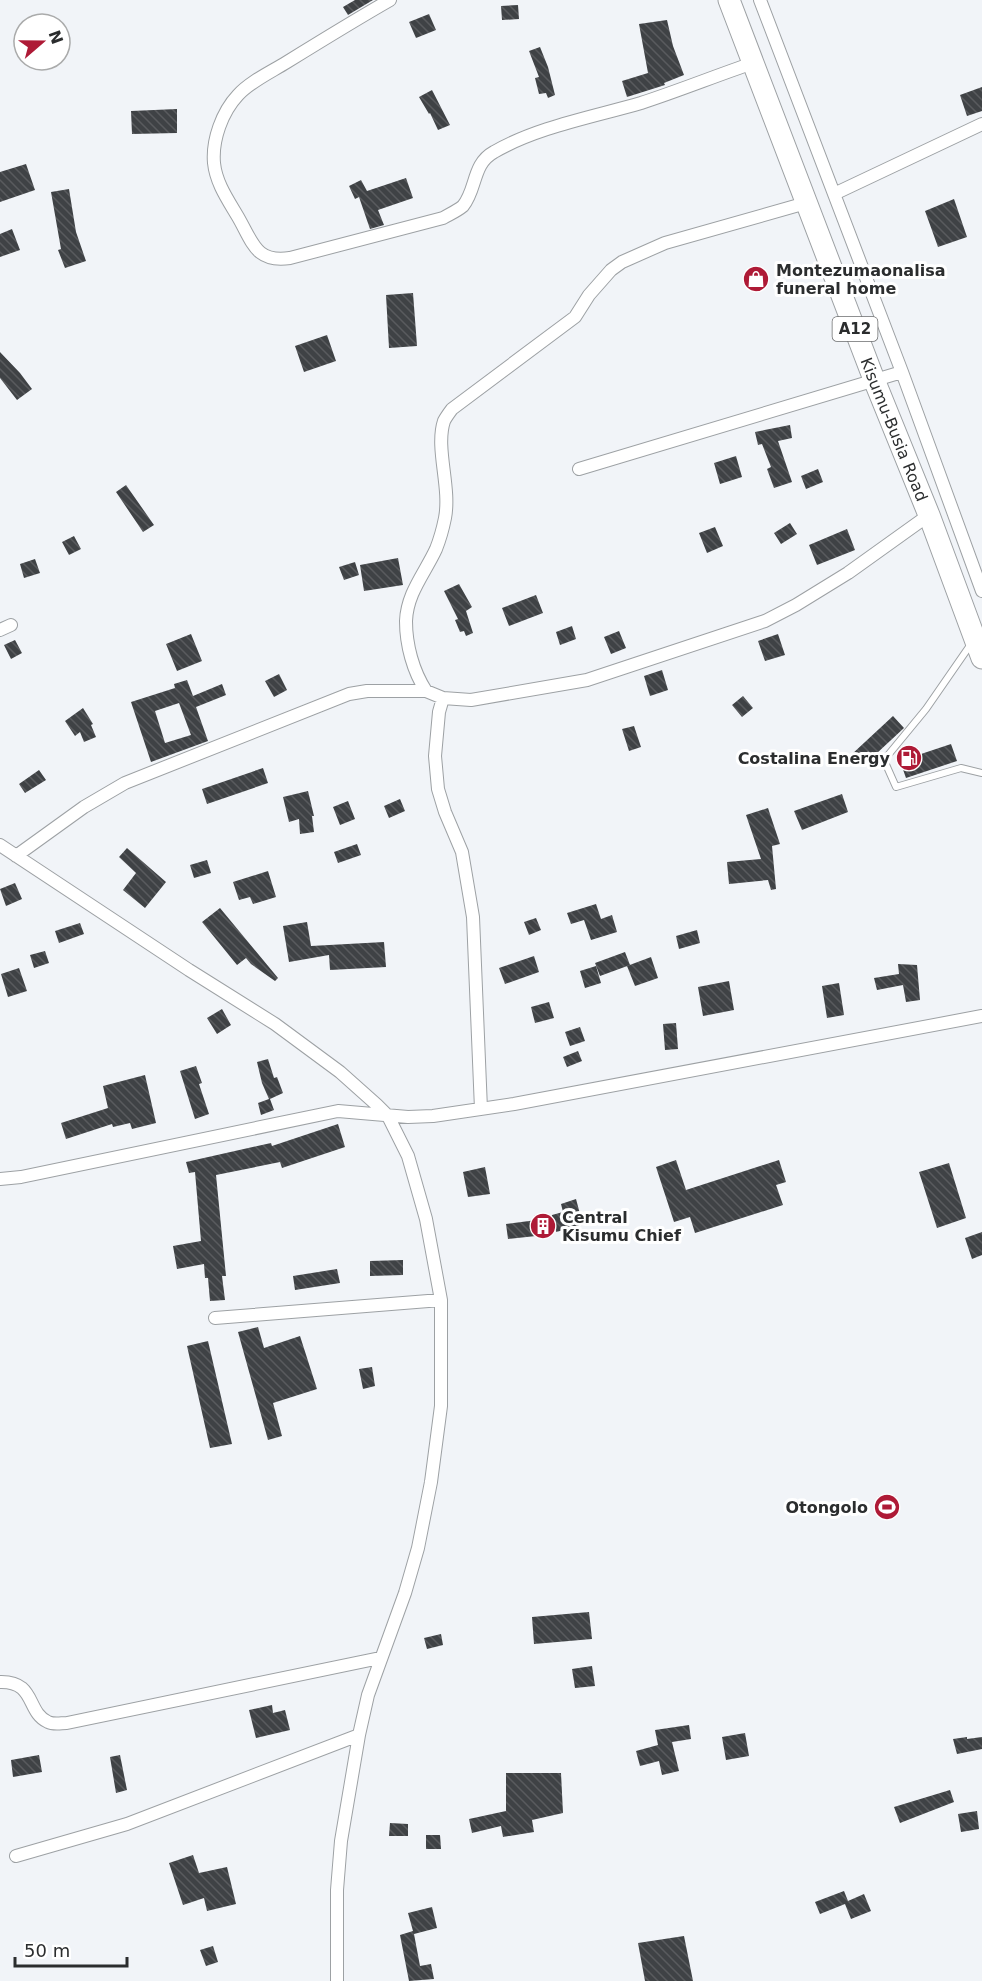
<svg xmlns="http://www.w3.org/2000/svg" width="982" height="1981" viewBox="0 0 982 1981" font-family="'DejaVu Sans',sans-serif">
  <style>
    .building { fill: url(#building-back-hatch); fill-rule: evenodd }
    .lines { fill: none; stroke-linecap: round; stroke-linejoin: round }
    .service-casing { stroke: #9da1a4; stroke-width: 8 }
    .minor-casing { stroke: #9da1a4; stroke-width: 14 }
    .trunk-casing { stroke: #9da1a4; stroke-width: 23 }
    .service { stroke: #fff; stroke-width: 6 }
    .minor { stroke: #fff; stroke-width: 12 }
    .trunk { stroke: #fff; stroke-width: 21 }
    .labels { text-anchor: middle; dominant-baseline: central; stroke-width: 6; stroke-linejoin: round; paint-order: stroke }
    .shield { fill: #fff; stroke: #6b6c6d; stroke-width: 1.5 }
    .shield-label { font-size: 15px; font-weight: bold; fill: #2b2d2e }
    .poi-label { font-size: 16px; font-weight: bold; fill: #2b2d2e; stroke: #fff; text-anchor: start }
    .street-label { font-size: 16px; fill: #2b2d2e; stroke: #fff }
  </style>
  <defs>
    <pattern id="building-back-hatch" width="6" height="6" patternUnits="userSpaceOnUse" patternTransform="scale(1.5)"><rect width="6" height="6" fill="#3f4245"/><path d="M-1 5l2 2M0 0l6 6M5-1l2 2" fill="none" stroke="#595b5e"/></pattern>
  </defs>
  <rect width="100%" height="100%" fill="#f1f4f8"/>
  <path class="building" d="M355,0H373L348,15L343,7Z
    M518,5L519,19L502,20L501,6Z
    M429,14L436,30L416,38L409,22Z
    M667,20L673,46L684,75L664,83L665,85L627,97L622,81L648,73L639,24Z
    M540,47L548,67L555,95L548,98L546,93L539,94L535,78L539,77L529,51Z
    M982,87V111L967,116L960,95Z
    M432,90L450,125L438,130L430,113L429,114L419,97Z
    M177,109V133L132,134L131,111Z
    M26,164L35,190L0,202V172Z
    M406,178L413,198L378,210L384,225L370,229L359,197L355,199L349,186L361,180L367,191Z
    M69,189L76,232L86,261L65,268L58,250L61,249L51,192Z
    M954,199L967,237L938,247L925,211Z
    M12,229L20,250L0,257V234Z
    M413,293L417,346L389,348L386,295Z
    M327,335L336,361L304,372L295,346Z
    M0,352L20,373L32,389L17,400L0,378Z
    M790,425L792,438L778,441L792,482L774,488L767,469L771,467L762,444L758,445L755,432Z
    M736,456L742,477L720,484L714,463Z
    M818,469L823,482L806,489L801,476Z
    M126,485L154,525L143,532L116,492Z
    M790,523L797,534L781,544L774,533Z
    M715,527L723,546L707,553L699,533Z
    M847,529L855,550L817,565L809,545Z
    M74,536L81,549L69,555L62,542Z
    M398,558L403,585L364,591L360,565Z
    M35,559L40,573L24,578L20,564Z
    M355,562L359,575L344,580L339,567Z
    M459,584L472,607L466,611L473,633L466,636L464,631L460,632L455,620L458,619L444,591Z
    M536,595L543,613L509,626L502,608Z
    M572,626L576,639L560,645L556,632Z
    M619,631L626,648L611,654L604,637Z
    M191,634L202,661L177,671L166,644Z
    M778,634L785,655L765,661L758,641Z
    M15,640L22,653L11,659L4,645Z
    M662,670L668,690L650,696L644,676Z
    M279,674L287,690L274,697L265,681Z
    M187,680L193,696L222,684L226,695L196,707L208,741L151,762L131,702L175,688L174,684ZM179,703L191,735L165,743L155,711Z
    M743,696L753,708L742,717L732,705Z
    M83,708L93,724L91,725L96,737L84,742L80,732L75,736L65,721Z
    M893,716L904,728L862,767L851,755Z
    M634,726L641,747L629,751L622,729Z
    M951,744L957,761L906,778L900,761Z
    M263,768L268,783L207,804L202,789Z
    M39,770L46,780L25,793L19,784Z
    M308,791L314,816H312L314,832L300,834L299,819L289,822L283,797Z
    M842,794L848,812L802,830L794,811Z
    M400,799L405,811L389,818L384,806Z
    M348,801L355,819L340,825L333,807Z
    M768,808L780,844L772,846L776,889L771,890L768,880L729,884L727,862L761,859L746,815Z
    M357,844L361,855L338,863L334,852Z
    M127,848L166,882L145,908L123,890L136,873L119,857Z
    M207,860L211,873L194,878L190,865Z
    M268,871L276,897L253,904L250,897L239,900L233,882Z
    M15,883L22,899L6,906L0,889Z
    M596,904L601,919L612,915L617,932L591,940L584,920L571,924L567,913Z
    M220,908L278,978L275,981L251,964L246,958L237,965L202,922Z
    M536,918L541,930L529,935L524,922Z
    M307,922L311,946L384,942L386,967L330,970L329,955L289,962L283,926Z
    M80,923L84,934L59,943L55,931Z
    M697,930L700,943L679,949L676,936Z
    M45,951L49,963L34,968L30,955Z
    M625,952L630,965L600,976L595,963Z
    M534,956L539,972L505,984L499,968Z
    M651,957L658,978L635,986L627,966Z
    M898,964L917,965L920,1000L906,1002L903,985L877,990L874,978L899,974Z
    M596,966L601,983L585,988L580,971Z
    M19,968L27,991L8,997L1,974Z
    M729,981L734,1010L703,1016L698,987Z
    M839,983L844,1015L827,1018L822,986Z
    M549,1002L554,1018L535,1023L531,1007Z
    M222,1009L231,1025L217,1034L207,1018Z
    M676,1023L678,1049L665,1050L663,1024Z
    M580,1027L585,1041L570,1046L565,1032Z
    M578,1051L582,1061L567,1067L563,1057Z
    M268,1059L274,1078L277,1077L283,1093L270,1099L274,1110L261,1115L258,1103L269,1099L262,1083L257,1062Z
    M196,1066L202,1083L199,1084L209,1114L195,1119L180,1071Z
    M145,1075L156,1123L132,1129L130,1123L113,1127L112,1124L66,1139L61,1123L108,1108L103,1086Z
    M338,1124L345,1147L282,1168L280,1162L216,1175L226,1276H222L225,1300L210,1301L208,1278H205L204,1264L177,1269L173,1246L201,1241L195,1172L189,1173L186,1162L271,1143L272,1146Z
    M676,1160L686,1190L779,1160L786,1182L776,1185L783,1205L695,1233L690,1217L674,1222L656,1167Z
    M949,1163L966,1218L937,1228L919,1172Z
    M485,1167L490,1194L468,1197L463,1172Z
    M576,1199L583,1225L556,1232V1230L536,1236L508,1239L506,1224L552,1218V1215L563,1212L561,1204Z
    M982,1232V1255L972,1259L965,1238Z
    M403,1260V1275L370,1276V1261Z
    M337,1269L340,1283L295,1290L293,1276Z
    M258,1327L264,1348L300,1336L317,1389L273,1403L282,1436L268,1440L238,1332Z
    M208,1341L232,1444L210,1448L187,1346Z
    M372,1367L375,1386L363,1389L359,1369Z
    M589,1612L592,1639L534,1644L532,1617Z
    M441,1634L443,1645L427,1649L424,1638Z
    M592,1666L595,1686L575,1688L572,1669Z
    M272,1705L273,1713L285,1710L290,1730L256,1738L249,1710Z
    M689,1725L691,1739L672,1742L679,1771L662,1775L659,1761L640,1766L636,1751L658,1745L655,1730Z
    M745,1733L749,1756L726,1760L722,1737Z
    M967,1737V1739L982,1737V1749L957,1754L953,1739Z
    M39,1755L42,1772L13,1777L11,1760Z
    M120,1755L127,1790L116,1793L110,1757Z
    M506,1773H561L563,1813L532,1820L534,1832L503,1837L501,1826L472,1833L469,1819L506,1811Z
    M950,1790L954,1802L900,1823L894,1807Z
    M977,1811L979,1829L961,1832L958,1814Z
    M390,1823L408,1824V1836H389Z
    M426,1835H440L441,1849H426Z
    M193,1855L199,1873L227,1867L236,1904L207,1911L204,1898L183,1905L169,1863Z
    M844,1891L848,1901L864,1894L871,1911L851,1919L845,1904L820,1914L815,1902Z
    M432,1907L437,1928L414,1934L420,1966L431,1964L434,1979L409,1981L400,1935L413,1931L408,1913Z
    M684,1936L693,1981H645L638,1943Z
    M213,1946L218,1962L206,1966L200,1950Z"/>
  <g class="lines">
    <g class="service-casing">
      <path id="service" d="M971,644L926,709L884,760L896,787L961,768L982,773"/>
    </g>
    <g class="minor-casing">
      <path id="minor" d="M390,0C355,20 321,41 287,62C271,72 251,81 238,95C222,112 212,140 214,163C216,183 228,200 238,217C253,243 256,263 290,258L443,218C450,214 457,211 463,206C477,189 472,164 494,152C537,127 593,117 641,103C678,91 715,76 753,63
        M760,0L902,372L982,591
        M834,194L982,124
        M579,469L902,372
        M0,630L11,625
        M426,691C413,671 406,645 406,621C407,593 425,573 436,549C440,539 443,528 445,518C451,487 435,448 444,421C446,417 449,413 452,409L575,317L589,295L611,270L622,262L665,243L806,203
        M443,698L439,712L435,756L438,789L445,812L462,852L473,917L481,1109
        M0,845L189,970L275,1024L340,1072L377,1105L388,1116L408,1156L426,1219L441,1300V1406L431,1482L418,1548L405,1593L368,1695L359,1735L341,1841L337,1890V1981
        M16,856L84,807L125,783L349,694L367,691H426L443,698L471,700L587,680L765,621L796,605L848,573L929,515
        M0,1179L21,1177L338,1111L408,1117L433,1116L514,1104L982,1016
        M215,1318L441,1300
        M0,1682C36,1681 26,1712 48,1722C54,1725 61,1723 67,1723L380,1658
        M16,1856L127,1824L359,1735"/>
    </g>
    <g class="trunk-casing">
      <g id="trunk">
        <path id="s1" d="M729,0L875,382L929,515L982,658"/>
      </g>
    </g>
    <use href="#service" class="service"/>
    <use href="#minor" class="minor"/>
    <use href="#trunk" class="trunk"/>
  </g>
  <defs>
    <g id="shop-disc" transform="scale(1.35)"><circle r="9.5" fill="#ae1a36" stroke="#fff"/><path d="M-5-2.5h2.3a2.7 3.5 0 0 1 5.4 0H5L5.5 6h-11ZM-1.5-2.5h3a1.5 2.3 0 0 0-3 0Z" fill="#fff"/></g>
    <g id="fuel-disc" transform="scale(1.35)"><circle r="9.5" fill="#ae1a36" stroke="#fff"/><path d="M-5.5-6h7V0h2V4h1.3V-2.5L3-4.5l.8-.8L6-3V5H2.5V1h-1V6h-7ZM-4.2-4.7v3.2H.2V-4.7Z" fill="#fff"/></g>
    <g id="building-disc" transform="scale(1.35)"><circle r="9.5" fill="#ae1a36" stroke="#fff"/><path d="M-4-6H4V6H1V3H-1V6H-4ZM-2.5-4.3h1.7v1.8h-1.7ZM.8-4.3h1.7v1.8H.8ZM-2.5-1h1.7V.8h-1.7ZM.8-1h1.7V.8H.8Z" fill="#fff"/></g>
    <g id="stadium-disc" transform="scale(1.35)"><circle r="9.5" fill="#ae1a36" stroke="#fff"/><path d="M0-5a6.5 5 0 1 0 0 10a6.5 5 0 1 0 0-10ZM-3.5-1.8h7v3.6h-7Z" fill="#fff"/></g>
  </defs>
  <g fill-rule="evenodd">
    <use href="#shop-disc" x="756" y="279"/>
    <use href="#fuel-disc" x="909" y="758"/>
    <use href="#building-disc" x="543" y="1226"/>
    <use href="#stadium-disc" x="887" y="1507"/>
  </g>
  <g class="labels">
    <rect class="shield" x="832.5" y="317" width="45" height="24" rx="4.5"/>
    <g class="shield-label">
      <text x="855" y="329">A12</text>
    </g>
    <g class="poi-label">
      <text x="776" y="270">Montezumaonalisa<tspan x="776" dy="18">funeral home</tspan></text>
      <text x="890" y="758" text-anchor="end">Costalina Energy</text>
      <text x="562" y="1217">Central<tspan x="562" dy="18">Kisumu Chief</tspan></text>
      <text x="868" y="1507" text-anchor="end">Otongolo</text>
    </g>
    <g class="street-label">
      <text stroke="none"><textPath href="#s1" startOffset="460">Kisumu-Busia Road</textPath></text>
    </g>
  </g>
  <g transform="translate(42 42) rotate(70)"><circle r="28" fill="#ffffff" stroke="#aaabab" stroke-width="1.5"/>
  <path d="M0-4.5L10 22L0 15L-10 22Z" fill="#ae1a36"/>
  <text y="-9" font-size="16" font-weight="bold" text-anchor="middle" fill="#2b2d2e">N</text>
  </g>
  <path d="M15 1957v9h112v-9" fill="none" stroke="#2b2d2e" stroke-width="3"/>
  <text x="24" y="1957" font-size="18" fill="#2b2d2e" stroke="#ffffff" stroke-width="4.5" paint-order="stroke">50 m</text>
</svg>
